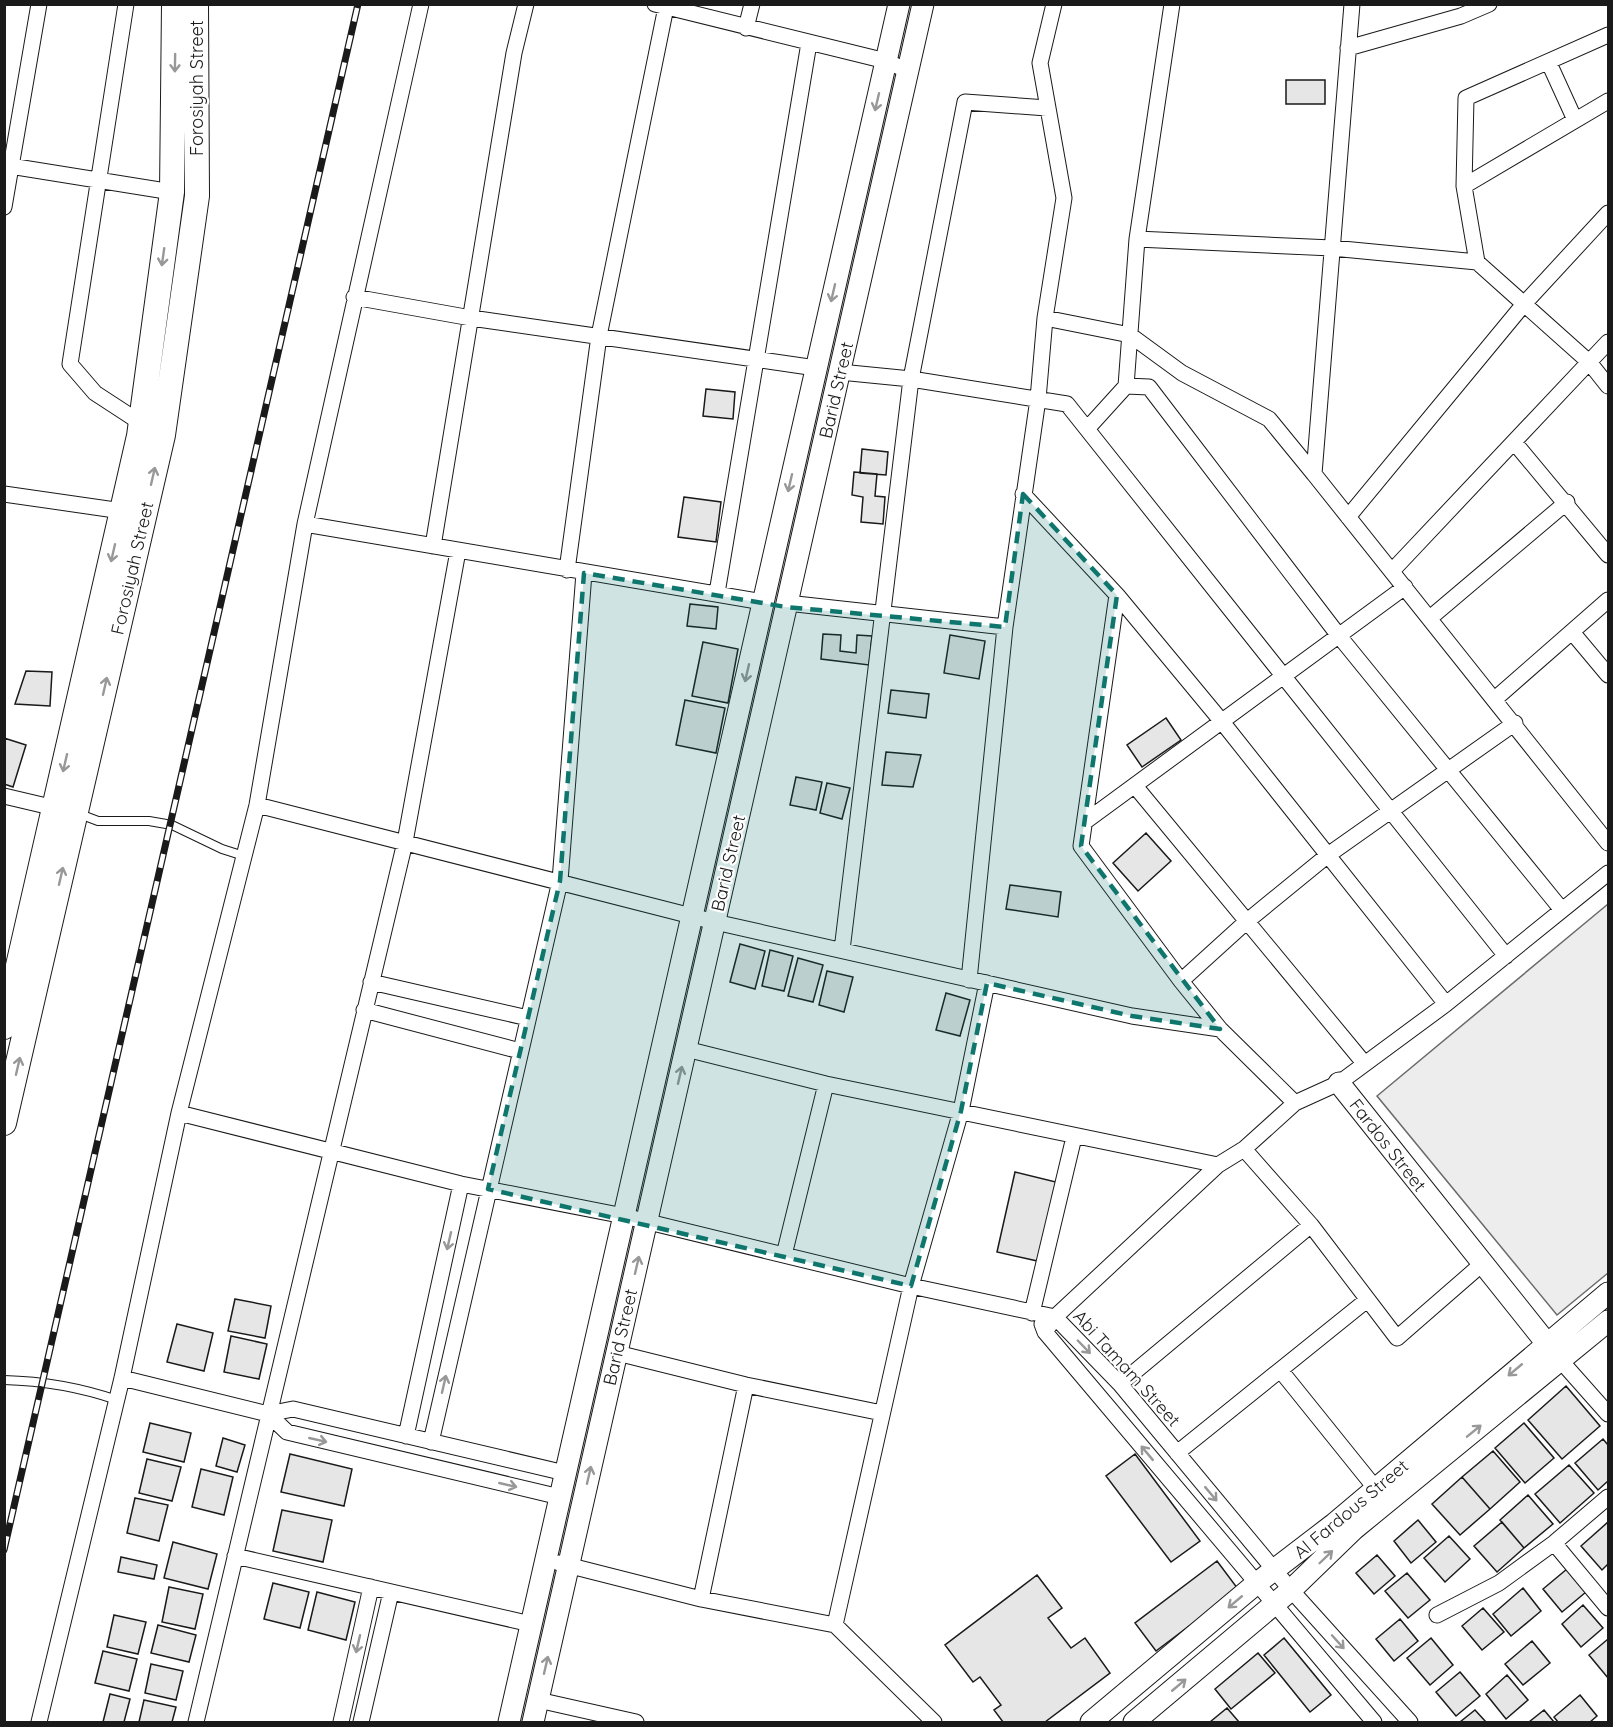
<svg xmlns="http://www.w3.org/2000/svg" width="1613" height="1727" viewBox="0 0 1613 1727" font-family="Quicksand,sans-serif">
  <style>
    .built { fill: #ededed; stroke: #6a6a6a; stroke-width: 1.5 }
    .building { fill: #e6e6e6; stroke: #1a1a1a; stroke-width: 1.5 }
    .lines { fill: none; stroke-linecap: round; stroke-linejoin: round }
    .lane-casing { stroke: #1a1a1a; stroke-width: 10 }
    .street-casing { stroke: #1a1a1a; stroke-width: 17 }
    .secondary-casing { stroke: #1a1a1a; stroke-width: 23 }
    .primary-casing { stroke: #1a1a1a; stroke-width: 26 }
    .lane { stroke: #fff; stroke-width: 8 }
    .street { stroke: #fff; stroke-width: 15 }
    .secondary { stroke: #fff; stroke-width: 21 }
    .primary { stroke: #fff; stroke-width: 24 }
    .rail-casing { stroke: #1a1a1a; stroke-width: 7 }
    .rail { stroke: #fff; stroke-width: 4.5; stroke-dasharray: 14; stroke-linecap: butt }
    .oneway { stroke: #989898 }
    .marked { fill: #0f766e; fill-opacity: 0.2; stroke: #0f766e; stroke-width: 4.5; stroke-dasharray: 12 8; stroke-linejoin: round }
    .labels { text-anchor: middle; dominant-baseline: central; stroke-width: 4.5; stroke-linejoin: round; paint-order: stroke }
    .street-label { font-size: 18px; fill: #1a1a1a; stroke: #fff }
  </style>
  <rect width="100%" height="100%" fill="#fff"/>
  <path class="built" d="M1608,904V1273L1557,1315L1377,1096Z"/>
  <path class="building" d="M1286,80H1325V104H1286Z
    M706,389L735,392L733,419L703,416Z
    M862,449L888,452L886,475L860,473Z
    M854,472L877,474L875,496L885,497L883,524L861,522L863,497L852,495Z
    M684,497L721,502L716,542L678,537Z
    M690,604L718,607L716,629L687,626Z
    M823,634L841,635L840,651L856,653L857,635L872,636L869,665L821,659Z
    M950,635L985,641L979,679L944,673Z
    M703,642L738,649L728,703L692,696Z
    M26,671L52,672L50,706L15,704Z
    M891,690L929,694L926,718L888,713Z
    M685,700L725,708L716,753L676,745Z
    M1166,718L1181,740L1142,767L1127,745Z
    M4,738L26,745L13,787L4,784Z
    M886,752L921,755L913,787L882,785Z
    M796,777L822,782L816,810L790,805Z
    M827,783L850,788L842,819L820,813Z
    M1146,833L1171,861L1138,891L1113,863Z
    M1010,885L1061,892L1058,917L1006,909Z
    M740,944L765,951L755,989L730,982Z
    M770,950L793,956L784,991L762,986Z
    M798,958L823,965L813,1002L788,996Z
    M827,971L853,977L844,1012L819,1005Z
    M946,993L970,1000L960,1036L936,1030Z
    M1015,1172L1060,1183L1042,1262L997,1252Z
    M235,1299L271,1306L265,1338L228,1331Z
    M177,1324L213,1333L204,1371L167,1362Z
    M231,1336L267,1344L259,1379L224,1372Z
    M1566,1386L1600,1426L1562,1459L1528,1420Z
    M150,1423L191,1433L184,1462L143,1452Z
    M1524,1423L1554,1458L1525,1483L1495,1448Z
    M223,1438L245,1445L237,1472L216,1466Z
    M1603,1439L1608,1445V1481L1598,1490L1575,1463Z
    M1493,1451L1520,1482L1490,1509L1462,1477Z
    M290,1454L352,1469L344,1506L281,1492Z
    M1135,1454L1200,1541L1171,1562L1106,1476Z
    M147,1459L181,1467L172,1501L139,1493Z
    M1569,1465L1594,1493L1560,1523L1535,1494Z
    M201,1469L233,1477L224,1515L192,1507Z
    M1462,1477L1490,1509L1460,1535L1432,1504Z
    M1528,1495L1553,1524L1524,1548L1500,1520Z
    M135,1498L168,1505L159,1541L127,1533Z
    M282,1510L332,1520L323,1562L273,1551Z
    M1418,1520L1436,1542L1411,1563L1394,1541Z
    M1502,1522L1524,1548L1497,1572L1474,1546Z
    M1608,1522V1564L1602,1570L1581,1546Z
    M1449,1536L1470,1559L1445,1582L1424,1558Z
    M173,1542L217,1554L208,1589L164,1578Z
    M1377,1555L1395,1576L1374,1594L1356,1573Z
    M121,1557L157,1565L154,1579L118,1572Z
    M1217,1561L1238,1589L1156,1651L1135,1623Z
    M1567,1569L1586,1592L1562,1612L1543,1589Z
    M1407,1573L1430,1600L1408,1618L1385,1591Z
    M1037,1575L1062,1608L1048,1618L1071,1648L1085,1638L1110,1673L1045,1722H1003L994,1710L1001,1705L980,1677L973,1682L945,1645Z
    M273,1583L309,1592L300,1628L264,1619Z
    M169,1587L203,1594L195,1629L162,1622Z
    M1523,1588L1541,1611L1511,1636L1493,1614Z
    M317,1592L355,1602L346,1640L308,1630Z
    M1583,1605L1603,1628L1581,1647L1562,1624Z
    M1483,1608L1504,1632L1482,1650L1462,1626Z
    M114,1615L146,1622L138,1654L107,1647Z
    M1400,1619L1418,1641L1394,1661L1376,1639Z
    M158,1625L196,1635L189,1662L151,1653Z
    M1284,1638L1331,1695L1310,1712L1264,1655Z
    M1431,1638L1453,1665L1430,1685L1407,1658Z
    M1608,1639V1678L1589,1655Z
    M1532,1641L1550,1663L1523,1685L1505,1664Z
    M103,1651L137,1659L129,1691L95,1683Z
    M1258,1653L1275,1673L1231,1709L1215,1689Z
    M151,1664L183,1671L176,1700L145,1693Z
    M1460,1672L1480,1696L1456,1716L1436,1692Z
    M1507,1675L1528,1700L1506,1719L1486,1694Z
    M110,1694L130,1699L124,1722H103Z
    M1580,1695L1597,1716L1590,1722H1558L1554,1717Z
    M144,1700L176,1707L172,1722H139Z
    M1227,1708L1239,1722H1210Z
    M1475,1710L1486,1722H1460Z
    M1544,1710L1554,1722H1529Z"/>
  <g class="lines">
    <g class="lane-casing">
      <path id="lane" d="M77,813L98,821H149L172,825L222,849L244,856
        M4,1380C44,1381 79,1387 117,1400"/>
    </g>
    <g class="street-casing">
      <path id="street" d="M126,4L70,364L95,393L141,423
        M655,4L886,61L908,71
        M1352,4L1314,474L1608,843
        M746,28L752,4
        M1348,48L1461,16L1489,4
        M1549,63L1575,120
        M1608,101L1464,186L1477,262L1589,362L1608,386
        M4,165L172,192
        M1464,186L1466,98L1608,35
        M4,207L39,4
        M1137,239L1332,248L1477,262
        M354,297L471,318L816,368
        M1045,318L1130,335L1182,373L1269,419L1314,474
        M840,372L911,379L1067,404L1506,956
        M1126,386L1149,387L1339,636L1562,910
        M1087,429L1126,386L1137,239L1172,4
        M1514,442L1608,555
        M4,494L122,511
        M1023,494L1117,595L1223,723L1446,1004
        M1348,517L1524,304L1608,213
        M305,524L763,602
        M433,546L514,53L526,4
        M567,570L599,336L666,7
        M1392,571L1608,342
        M717,593L809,43
        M1117,595L1081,846L1181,981L1220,1029L1295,1103
        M787,603L1005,627
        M1430,618L1567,502
        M1572,632L1608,675
        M1495,699L1608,600
        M1135,786L1364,1063
        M4,796L55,808
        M257,805L715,922L1132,1016L1220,1029
        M1086,821L1405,587
        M842,950L911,379L965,102L1047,108
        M969,980L1005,627L1038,399L1045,318L1064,198L1040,63L1054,4
        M1181,981L1246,922L1328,855L1515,723
        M371,982L528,1018
        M364,1010L520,1051
        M686,1049L826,1084L1218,1165
        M179,1113L461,1184L624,1216L911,1286L1055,1317L1120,1384L1291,1590L1410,1722
        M1244,1149L1311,1225L1397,1338L1482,1264
        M784,1255L826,1084
        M1032,1313L1074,1137
        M1042,1324L1045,1332L1374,1722
        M1045,1332L1055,1317L1218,1165L1244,1149L1295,1103L1339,1083L1446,1004L1608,873
        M617,1353L746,1385L882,1413
        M1561,1361L1608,1414
        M1281,1371L1376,1489
        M122,1378L268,1414L293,1409L565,1473
        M1120,1384L1311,1225
        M268,1414L287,1432L560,1497
        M406,1436L461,1184
        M431,1442L560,881L584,573
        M1177,1453L1367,1300
        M1554,1543L1608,1608
        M235,1556L531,1624
        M559,1563L701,1599L835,1625L934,1722
        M701,1599L746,1385
        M1437,1615L1499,1583L1554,1543L1608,1497
        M835,1625L911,1286L961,1111L987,983
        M538,1700L636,1722
        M39,1722L122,1378L179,1113L257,805L305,524L421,4
        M196,1722L405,842L458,551
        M341,1722L371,1587
        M361,1722L391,1592"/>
    </g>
    <g class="secondary-casing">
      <path id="secondary" d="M1339,1083L1556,1355
        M509,1722L899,4
        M533,1722L923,4
        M1091,1722L1257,1583L1334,1524L1608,1293
        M1134,1722L1291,1590L1354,1529L1608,1321"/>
    </g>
    <g class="primary-casing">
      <path id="primary" d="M4,1027L139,436L172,192L174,4
        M4,1123L163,435L197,196L196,4"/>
    </g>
    <use href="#lane" class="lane"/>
    <use href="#street" class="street"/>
    <use href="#secondary" class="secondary"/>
    <use href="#primary" class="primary"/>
    <g class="rail-casing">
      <path id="rail" d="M4,1550L358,4"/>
    </g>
    <use href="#rail" class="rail"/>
  </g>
  <defs><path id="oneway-shaft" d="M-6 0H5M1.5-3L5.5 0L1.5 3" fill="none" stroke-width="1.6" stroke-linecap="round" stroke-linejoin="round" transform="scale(1.5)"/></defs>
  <g class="oneway">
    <use href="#oneway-shaft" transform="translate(175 63) rotate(91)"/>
    <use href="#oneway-shaft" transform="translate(877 102) rotate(103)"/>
    <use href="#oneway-shaft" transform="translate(163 257) rotate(98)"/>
    <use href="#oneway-shaft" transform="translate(833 293) rotate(103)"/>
    <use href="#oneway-shaft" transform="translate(153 476) rotate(-77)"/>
    <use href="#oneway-shaft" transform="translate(790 483) rotate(103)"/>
    <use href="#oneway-shaft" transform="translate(113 553) rotate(103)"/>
    <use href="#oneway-shaft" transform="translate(747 673) rotate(103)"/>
    <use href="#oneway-shaft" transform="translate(105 686) rotate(-77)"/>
    <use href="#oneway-shaft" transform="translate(65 763) rotate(103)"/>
    <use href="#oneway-shaft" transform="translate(61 876) rotate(-77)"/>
    <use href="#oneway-shaft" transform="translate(18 1066) rotate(-77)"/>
    <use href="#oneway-shaft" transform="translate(680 1075) rotate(-77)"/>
    <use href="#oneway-shaft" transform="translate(449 1241) rotate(103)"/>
    <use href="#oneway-shaft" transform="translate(637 1265) rotate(-77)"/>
    <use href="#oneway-shaft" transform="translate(1084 1347) rotate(46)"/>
    <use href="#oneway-shaft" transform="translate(1515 1370) rotate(140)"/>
    <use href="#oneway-shaft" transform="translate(444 1384) rotate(-77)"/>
    <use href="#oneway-shaft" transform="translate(1474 1431) rotate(-39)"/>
    <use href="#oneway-shaft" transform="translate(318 1440) rotate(13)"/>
    <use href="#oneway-shaft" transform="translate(1147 1453) rotate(-130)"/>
    <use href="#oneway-shaft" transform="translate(589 1475) rotate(-77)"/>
    <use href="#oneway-shaft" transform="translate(508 1485) rotate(13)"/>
    <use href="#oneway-shaft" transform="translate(1211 1494) rotate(50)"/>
    <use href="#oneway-shaft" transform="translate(1326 1557) rotate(-44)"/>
    <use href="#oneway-shaft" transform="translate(1235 1602) rotate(140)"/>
    <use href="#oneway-shaft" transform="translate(1338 1642) rotate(48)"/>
    <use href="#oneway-shaft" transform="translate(358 1644) rotate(103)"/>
    <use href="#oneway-shaft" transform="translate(546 1665) rotate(-77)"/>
    <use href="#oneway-shaft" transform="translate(1179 1685) rotate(-40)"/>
  </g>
  <path class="marked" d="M1023,494L1117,595L1081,846L1220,1029L1132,1016L987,983L961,1111L911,1286L488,1189L560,881L584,573L786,607L1005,627Z"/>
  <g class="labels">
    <g class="street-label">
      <text transform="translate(196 88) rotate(-90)">Forosiyah Street</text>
      <text transform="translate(836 390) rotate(-77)">Barid Street</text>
      <text transform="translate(132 568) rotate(-77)">Forosiyah Street</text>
      <text transform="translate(728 863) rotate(-77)">Barid Street</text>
      <text transform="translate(1388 1145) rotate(52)">Fardos Street</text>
      <text transform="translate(620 1337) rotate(-77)">Barid Street</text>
      <text transform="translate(1127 1368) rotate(48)">Abi Tamam Street</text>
      <text transform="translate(1351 1509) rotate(-40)">Al Fardous Street</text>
    </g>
  </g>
  <rect width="1613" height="1727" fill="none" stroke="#1a1a1a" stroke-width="12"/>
</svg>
